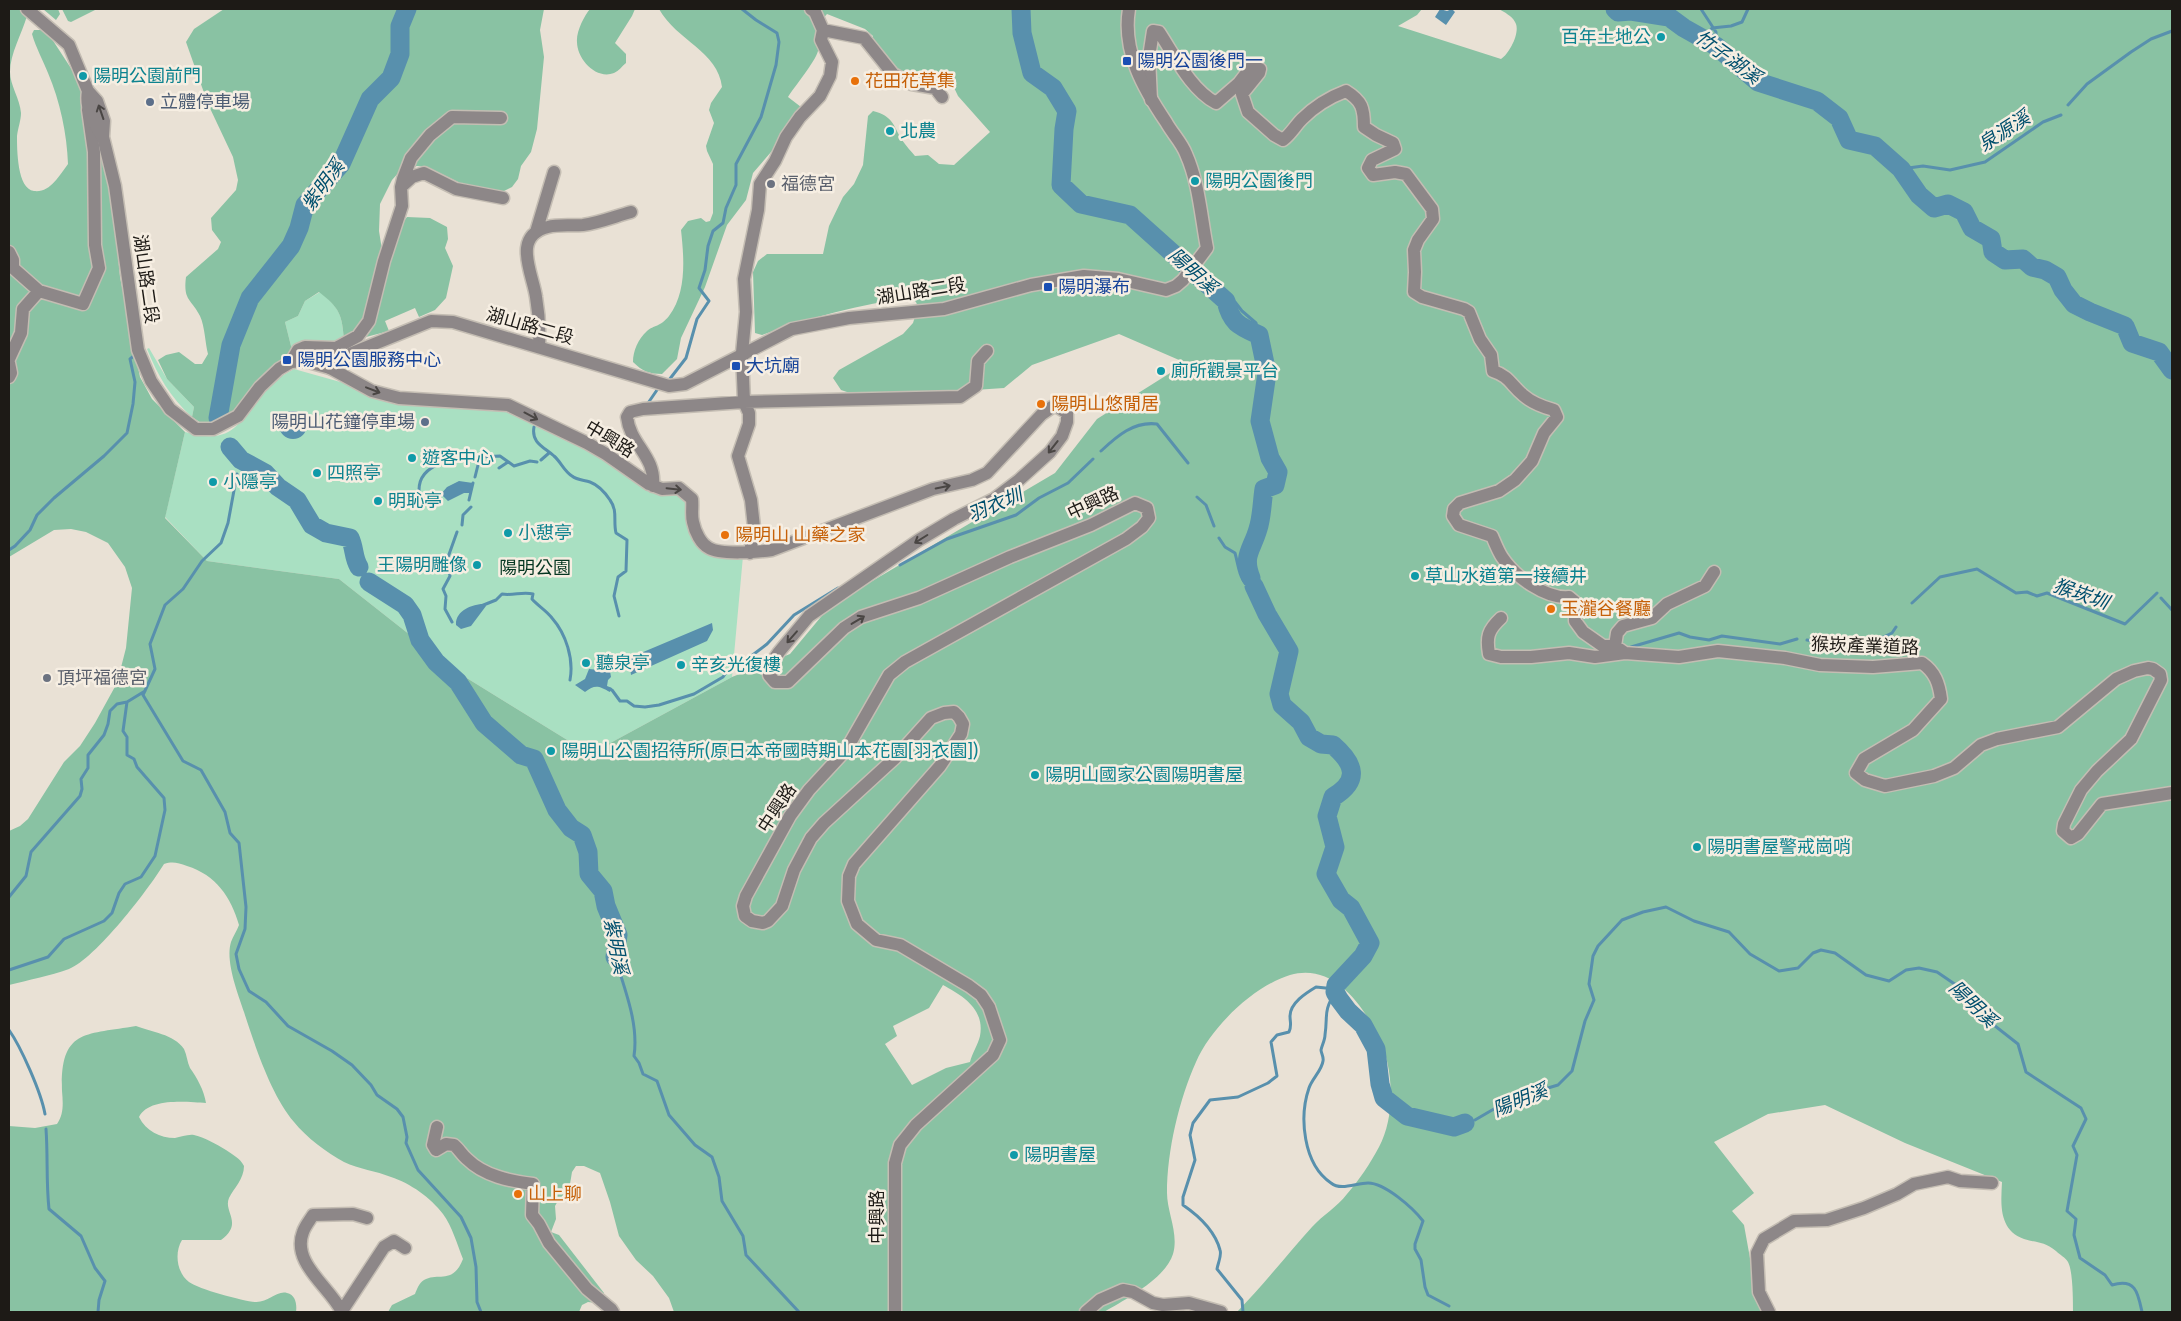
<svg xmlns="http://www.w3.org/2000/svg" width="2181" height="1321" viewBox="0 0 2181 1321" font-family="'Fira Sans Condensed','Noto Sans TC',sans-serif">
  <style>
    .green { fill: #a9e0c2 }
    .forest { fill: #89c2a3; fill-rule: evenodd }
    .water { fill: #5890ad }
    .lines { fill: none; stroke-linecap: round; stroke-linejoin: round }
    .stream { stroke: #5890ad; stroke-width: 3 }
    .river { stroke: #5890ad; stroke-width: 19 }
    .minor-casing { stroke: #c4bdb3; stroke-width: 15 }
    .tertiary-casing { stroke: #c4bdb3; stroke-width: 15 }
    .minor { stroke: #8d8788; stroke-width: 12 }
    .tertiary { stroke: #8d8788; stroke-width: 12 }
    .oneway { stroke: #4a4644 }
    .culture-dot { fill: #0f9aa8; stroke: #f6eee2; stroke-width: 2 }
    .transit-dot { fill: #1a4fb4; stroke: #f6eee2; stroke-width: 2 }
    .food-dot { fill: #e8710a; stroke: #f6eee2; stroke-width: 2 }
    .service-dot { fill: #5c6f8a; stroke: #f6eee2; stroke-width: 2 }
    .worship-dot { fill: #6b7280; stroke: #f6eee2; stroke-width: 2 }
    .labels { text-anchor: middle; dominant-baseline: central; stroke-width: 5; stroke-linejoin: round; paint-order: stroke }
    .culture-label { font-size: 18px; fill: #0d838f; stroke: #f6eee2; text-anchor: start }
    .transit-label { font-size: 18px; fill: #164399; stroke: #f6eee2; text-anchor: start }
    .food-label { font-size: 18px; fill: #c56008; stroke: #f6eee2; text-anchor: start }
    .service-label { font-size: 18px; fill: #4e5e75; stroke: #f6eee2; text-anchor: start }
    .worship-label { font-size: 18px; fill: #5b616d; stroke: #f6eee2; text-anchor: start }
    .street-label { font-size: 18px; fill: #1d1a16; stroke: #f6eee2 }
    .park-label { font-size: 18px; fill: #053722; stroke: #f6eee2 }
    .water-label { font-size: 19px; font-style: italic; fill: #004f6d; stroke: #f6eee2 }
  </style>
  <rect width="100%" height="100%" fill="#e9e1d5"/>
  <path class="green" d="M320,292C340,308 342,315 344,340L292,350L285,322L298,316L305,301Z
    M149,348L167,379L194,407L192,417C170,397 158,376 147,349Z
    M294,369L351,385L389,403L511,412L685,496L701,546L743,556L732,677L590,754L457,672L339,579L207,561L165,517L185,432C238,447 238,419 268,387C275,380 285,374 294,369Z"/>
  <path class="forest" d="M9,9H20L27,16C22,33 10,54 10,72C10,85 20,99 21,113C21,120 18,128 17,136C17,149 17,189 34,191C50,193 59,176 68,164C67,134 60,101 48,73C43,60 36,48 32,34L34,30H42L48,33L91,99L113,201L120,277L140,377L152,399L185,432L165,518L207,561L339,579L457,672L590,754L732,677L790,654L830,606L1055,473L1097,419L1186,363L1119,334L1032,365L1004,388L945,392L853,394L841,390L833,378L839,370L903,334L913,323L918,307L916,302L911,297C860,305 810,317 762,335L755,333L753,272L758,261L767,254H823L829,226L843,197L854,184L863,165L868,116L873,111C893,116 893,125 902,140C906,146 911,151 915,156L928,155L939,164L954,165L990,132L958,96L949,77L940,71L923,81L896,72L872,42L873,36L865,29L827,14C817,25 822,38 818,51C815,62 795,86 788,97L801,107L777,145L753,173L746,200L727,225L705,287L681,338L677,359L662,374C649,374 642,371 633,362C633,351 638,339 647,331C654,325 660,327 669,316C687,292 684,258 681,230L688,221L701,218L706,222L710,221L713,213V164L707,151L706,146L714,123L709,110L711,103L722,87C718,51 677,41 659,9H1422L1417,15L1398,26L1501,59C1510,53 1521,31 1515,22C1512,16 1504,12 1499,9H2172V1312H2073C2073,1301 2073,1271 2068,1262C2066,1258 2059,1254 2056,1251C2044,1241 2037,1243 2024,1239C1998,1230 2001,1203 2002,1182L1905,1143L1825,1105L1768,1114L1714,1142L1754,1193L1732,1211L1744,1225L1757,1297L1767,1312H1237C1263,1285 1287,1255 1312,1227C1323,1215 1337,1207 1347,1194C1359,1180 1370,1164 1379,1147C1396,1115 1394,1066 1377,1033C1360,1002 1332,963 1290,975C1254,986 1211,1027 1196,1062C1179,1100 1167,1151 1167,1193C1167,1212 1179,1234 1173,1254C1165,1279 1126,1299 1104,1312H674L669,1298L653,1276L636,1260L619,1236L610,1202L600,1173L584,1166H576L572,1172L569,1190L559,1199L555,1206L556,1219L551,1232L559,1235L604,1293L596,1303L588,1302L582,1305L579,1312H388L392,1305L415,1294C417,1289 419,1283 424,1280C438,1272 453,1285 463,1259C457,1244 452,1226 443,1214C431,1198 410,1183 391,1177C376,1171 359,1169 344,1162C327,1153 306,1137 294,1122C271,1095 255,1046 244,1012C238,994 225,961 231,942C233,936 237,931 239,925C231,897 216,875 187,866C178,863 173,861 164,864C148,890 96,958 69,969C50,976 28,980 9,985V831L20,826L28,819L64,762L80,746L95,723L117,683L126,648L132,588L125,567L108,543L86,532L71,529L54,530L9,557ZM943,985C963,996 985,1009 980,1036C978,1045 972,1053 970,1062L946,1068L912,1085L885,1044L897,1036L893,1026L929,1008Z
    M43,9H58L60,14L56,20Z
    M62,9H97L71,22L68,21Z
    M224,9H544L540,30L544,57L537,129L531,152L521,166L518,179L512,187L502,192L468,187L427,167L417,166L400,171L392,180L380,204L379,231L382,250L407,217L430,218L447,227L448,239L445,248L453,266L446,298L435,310L419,317L415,308L385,321L389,331L366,337L344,340C342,315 340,308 319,292L305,301L298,316L285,322L292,350L273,367L233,414L223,421L204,425L192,417L194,407L167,379L158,360L166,355L179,352L195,364H202L208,354C205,343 205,327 200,316C191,298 183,301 186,277L218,249L221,242L212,230L211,218L236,190L238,180L233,157L208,104L186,42L194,29Z
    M590,9H635L632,16L615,43L626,54V63C622,66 619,71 614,73C596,80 577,59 577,42C576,32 584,16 590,9Z
    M136,1026C151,1032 174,1034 184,1049C187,1055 187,1062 190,1068C197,1078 204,1090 206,1103C188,1102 149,1097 139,1117C146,1131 160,1138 175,1138C181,1137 188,1134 194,1135C206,1138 216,1144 226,1150C233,1155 240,1158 244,1166C244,1179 234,1188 229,1198C223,1212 244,1223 221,1240H182C174,1253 177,1273 189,1282C198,1289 243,1301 255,1302C268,1303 277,1290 287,1293C296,1295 297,1305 296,1312H9V1126L35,1128L57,1124C64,1114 63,1103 62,1091C60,1028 86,1035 136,1026Z"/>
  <path class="water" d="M1440,9L1447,11L1452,9L1455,12L1446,25L1435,17Z
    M279 425a14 14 0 1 1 28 0a14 14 0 1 1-28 0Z
    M459,481L473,483L470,493H464L448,501L441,494L447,487Z
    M484,604L486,606L471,626L461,629L456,625C455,611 472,604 484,604Z
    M712,623L713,630L707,641L631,675L629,658Z
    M589,669L610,671L611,677L608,680L607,686L612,688L610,692C599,686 595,684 585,692L575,685L585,679Z"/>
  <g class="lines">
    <path class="stream" d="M1701,9L1716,32V46
      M1705,39L1712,28L1731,26L1742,22L1748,9
      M2068,105L2087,84L2131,52L2151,39L2172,31
      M1901,169L1923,166L1950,170L1985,162L2043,122L2061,115
      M1226,301L1235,302L1242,311L1256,323L1259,335
      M669,380L686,358L697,319L709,301L699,288L705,270L708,246L713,231L723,223L726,208L736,185V164L761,117L776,65L779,42L777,33L756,20L742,9
      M646,406L657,390
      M534,427C531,443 544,447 554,456C561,462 564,471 572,476C577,480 584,480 590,482C598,485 606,494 610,500C618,511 613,521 616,533L627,540L626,571L618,577L614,596L619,616
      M1101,451C1117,436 1134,421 1157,424L1188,463
      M541,460L549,453
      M241,462V460
      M499,468L508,462
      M237,474L228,523L221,543L202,561L183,589L165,605L150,644L155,669L143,695L183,761L201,770L225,812L230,833L239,843L246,907L245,929L236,954L239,969L249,991L266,1002L288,1026L332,1051L352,1065L371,1085L377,1095L397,1109L403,1117L407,1137L406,1143L418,1170L461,1217L471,1238L476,1267L477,1302L481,1312
      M475,477L480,457L500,456L514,466L530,461L537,462
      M419,490C419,461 458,459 480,457
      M1197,497L1206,505L1214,526
      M469,500L473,483
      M462,525L463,515L471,507
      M1219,538L1225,547L1235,553C1240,571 1238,583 1259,593
      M9,550L15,546L30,530L37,515L54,498L104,456L127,433L133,404L135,382L130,359L135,355
      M900,565L947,539L1016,515L1039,498L1068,483L1093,459
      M2161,598L2172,610
      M1912,603L1940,577L1977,569L2016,593L2027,592L2037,596L2047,593L2125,624L2157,593
      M481,606L496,600L502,594C513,596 523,591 533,594L532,599C538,606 546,610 552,618C566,634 574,659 570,680
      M452,622L445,609L446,596L443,589L450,576L447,560L457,532
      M1807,640L1824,643
      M1859,646L1862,647L1892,633L1896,627
      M1631,647L1679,633L1690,637L1709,640L1722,636L1780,644L1797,639
      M610,689L612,690L620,701H627L634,706L645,707L659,705L694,694L723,677L727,671L738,666L767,644L794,615L838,588
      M9,897L26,876L31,852L80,796L82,789L81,779L88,768V755L104,735L108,724L110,711L117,704L127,702L145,691
      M615,957C624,988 639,1023 634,1056L639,1063L643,1074L657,1081L669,1115L695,1145L712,1157L719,1177L722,1201L743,1236L746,1255L799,1312
      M9,970L48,957L64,939L104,921L112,913L119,893L125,884L141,877L155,856L165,810L164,798L137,767L134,759L127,755V737L123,731L127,702
      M1335,992C1323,1013 1328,1013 1325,1035C1325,1040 1322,1045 1321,1050C1321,1053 1324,1057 1323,1061C1322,1070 1312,1079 1309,1088C1299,1117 1303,1164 1331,1183C1341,1191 1356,1183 1368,1183C1385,1183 1413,1208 1423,1221L1415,1244V1249L1421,1260L1425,1287L1428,1295L1449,1306
      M9,1030C21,1047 41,1092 45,1114
      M1475,1120L1511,1099L1558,1085L1572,1071L1585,1021L1594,1000L1589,984L1593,956L1598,946L1622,920L1643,912L1666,907L1694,921L1729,932L1750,954L1779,971L1798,968L1813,953L1821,950L1835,953L1866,975L1889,981L1906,970L1919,968L1937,972L1959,987L1967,1004L2018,1044L2026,1072L2081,1108L2086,1119L2073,1146L2077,1155L2067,1211L2076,1219L2074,1235L2080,1258L2105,1275L2112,1285C2136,1278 2138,1293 2142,1312
      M46,1129C48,1156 46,1182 49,1209L81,1236L95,1268L105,1281L99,1300L98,1312
      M1243,1312L1242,1300L1217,1269C1218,1263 1222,1255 1220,1250C1215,1231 1199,1216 1183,1205V1197L1195,1160L1190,1135L1193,1123L1210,1100L1238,1097L1268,1083L1277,1076L1271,1042L1277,1035L1289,1032C1292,1025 1290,1023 1290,1016C1290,1003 1306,993 1316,987L1335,989"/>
    <path class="river" d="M1021,9L1022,33L1032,73L1053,88L1067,111L1064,129L1061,185L1081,204L1130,215L1226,301C1231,323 1239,326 1259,335L1267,373L1260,421L1270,458L1278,472L1275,485L1264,489C1262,502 1262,517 1258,529C1252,550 1242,555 1251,578
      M1615,9L1618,12L1631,11L1669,17L1684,28L1716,46L1758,82L1817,101L1839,118L1849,140L1875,146L1901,169L1919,195L1934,208L1948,204L1964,212L1972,228L1991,239L1993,252L2005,260L2023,259L2032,267L2045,270L2057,277L2063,290L2074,304L2090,312L2125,326L2132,343L2159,352L2172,370
      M218,418L231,345L250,298L291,246L299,228L305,205L341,164L370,99L391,78L400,54V26L407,9
      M230,447L241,460L265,473L278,487L297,500L312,525L326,533L350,538C355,549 353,557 359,567
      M369,582L405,605L412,615L420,640L436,662L458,682L484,723L521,755L534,759L557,810L571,828L582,835L588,852L589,874L603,891L606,906L618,935L615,957
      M1254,586L1267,614L1289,651L1279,694L1282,705L1301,722L1309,737L1321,744L1333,745C1355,764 1360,781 1333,797L1327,816L1335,847L1326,874L1341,900L1351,908L1370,943L1363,956L1336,985L1335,992L1339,999L1348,1011L1363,1025L1376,1049L1380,1084L1384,1098L1407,1116L1454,1127L1465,1123"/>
    <g class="minor-casing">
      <path id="minor" d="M823,30L864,38L893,74L912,84L935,88L942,97
        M1151,100L1149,57L1153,31L1159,32C1175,56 1190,89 1216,103L1239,83L1252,66L1260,69L1259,73L1242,94L1248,112L1274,135L1283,140C1291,134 1295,126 1302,119C1314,107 1330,97 1346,91C1362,101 1364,108 1364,127L1376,135L1393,143L1395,149L1372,160L1368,168L1373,175L1395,172L1406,174L1432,209L1433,219L1418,240L1414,250L1415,272L1414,292L1422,297L1464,309L1469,312L1480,339L1491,355L1493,371C1509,376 1511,385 1523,395C1532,403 1543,407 1554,410L1557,417L1544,433L1532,461L1515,480L1499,491L1460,503L1454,509L1453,516L1459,525L1492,536C1495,543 1498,551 1502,557C1515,577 1546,599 1569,597L1575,602V621L1583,632L1603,646H1615L1625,653L1679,657L1718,651L1785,658L1820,665L1873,667L1922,663C1935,672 1939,683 1941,699L1913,730L1864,759L1856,773L1865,780L1885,786L1934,776L1954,768L1981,745L1997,739L2058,727L2116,679L2134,671L2148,668L2153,669L2160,674L2161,680L2131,739L2097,771L2081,790L2064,824L2063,831L2071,838L2078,834L2102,804L2172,793
        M401,187L412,177L424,173L456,189L503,198
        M536,232L554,172
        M9,252L13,260V268L39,291
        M539,347C540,329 539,314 536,297C533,274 511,236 548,227C559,224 571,226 583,225C599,223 616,216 631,212
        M9,359L21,333L23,309L39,291L83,304L99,268L95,245L94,152L88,110
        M291,362L298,350L305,347L336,348L358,336L369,321L384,261L402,206L401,187L403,179L411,158L430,135L452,117L501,118
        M9,363L11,373L9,377
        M330,368L372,391L399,398L508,405L587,443L606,454L649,484L662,489L679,488L692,499C693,507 691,515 693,522C695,532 701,544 709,548C720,555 759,552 772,550L933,489L972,480L987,473L1042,414L1052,407H1058L1067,413V422L1062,436L1050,452L1019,480L994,499L954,519L919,540L809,616L779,652L770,665L769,675L775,682H788L844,628L861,617L919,598L1010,557L1091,525L1135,503L1147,508L1149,518L1142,527L1126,539L905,662L889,675L846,750L809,790L790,816L746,896L743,906L745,916L752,921L763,923L768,921L782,906L794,870L811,838L824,823L895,758L931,718L944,713L954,712L959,717L963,724L961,734L940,766L854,864L849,876L848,901L857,924L876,940L900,945L969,986L981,995L989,1007L1000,1040L993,1055L916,1125L900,1145L895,1163V1312
        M653,486C656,456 630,445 627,417L630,412L643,409L744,402L960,397L976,386L978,361L987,351
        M750,553L754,527L751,500L738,456L749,424V413L744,402L742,353L746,312L744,279L758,210L760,184L775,161L786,137L800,117L820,96L830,76L832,62L821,40L823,30L815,12L811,9
        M1501,618C1488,630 1486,637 1489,654L1501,657H1531L1569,653L1595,657L1625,653
        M1615,646L1617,633L1623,626L1652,618L1667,604L1705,586L1714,572
        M437,1127L433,1145L436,1150L446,1144L454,1145C459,1149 462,1155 467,1159C484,1176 510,1181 533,1184L532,1215L539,1224L549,1243L587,1289L611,1309L613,1312
        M342,1311L384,1247L394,1241L405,1248
        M342,1312C330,1287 291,1263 303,1232C305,1226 310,1220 313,1215L353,1214L367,1218
        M1086,1312L1100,1300L1123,1290L1133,1292L1153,1303L1163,1305L1189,1303L1221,1312
        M1769,1312L1759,1292L1757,1253L1764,1239L1794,1221L1827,1220L1864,1208L1897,1194L1914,1184L1948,1177L1960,1181L1992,1183"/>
    </g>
    <g class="tertiary-casing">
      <path id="tertiary" d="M27,9L69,45L88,91L97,101L104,121L103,137L115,186L138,350L151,381L170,409L196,429H213L238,416L260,387L279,369L291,362L305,361L330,368L352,353L431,321L453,322L669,386L685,384L792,329L849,318L944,309L1031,285L1084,276L1118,279L1166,290L1176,286L1183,280L1207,248C1201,217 1199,183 1186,154C1182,143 1172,133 1166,122C1143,88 1122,51 1129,9
        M88,91C85,108 93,123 103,137"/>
    </g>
    <use href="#minor" class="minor"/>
    <use href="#tertiary" class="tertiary"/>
  </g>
  <defs><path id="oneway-shaft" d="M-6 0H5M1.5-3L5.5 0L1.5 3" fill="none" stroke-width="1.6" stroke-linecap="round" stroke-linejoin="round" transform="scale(1.25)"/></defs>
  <g class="oneway">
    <use href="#oneway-shaft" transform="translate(101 112) rotate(-109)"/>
    <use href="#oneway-shaft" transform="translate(373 390) rotate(21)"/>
    <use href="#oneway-shaft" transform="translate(531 416) rotate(28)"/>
    <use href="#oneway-shaft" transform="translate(1053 447) rotate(128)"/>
    <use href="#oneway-shaft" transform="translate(943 487) rotate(-12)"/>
    <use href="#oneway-shaft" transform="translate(674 489) rotate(6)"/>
    <use href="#oneway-shaft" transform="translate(921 539) rotate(148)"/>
    <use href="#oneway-shaft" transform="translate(858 620) rotate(-31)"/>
    <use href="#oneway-shaft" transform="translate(792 637) rotate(131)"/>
  </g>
  <g class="culture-dot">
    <circle cx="1661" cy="37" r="5"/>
    <circle cx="83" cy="76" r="5"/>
    <circle cx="890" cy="131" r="5"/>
    <circle cx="1195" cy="181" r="5"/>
    <circle cx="1161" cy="371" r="5"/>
    <circle cx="412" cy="458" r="5"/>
    <circle cx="317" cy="473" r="5"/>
    <circle cx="213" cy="482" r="5"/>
    <circle cx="378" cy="501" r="5"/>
    <circle cx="508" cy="533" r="5"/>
    <circle cx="477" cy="565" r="5"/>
    <circle cx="1415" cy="576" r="5"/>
    <circle cx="586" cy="663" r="5"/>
    <circle cx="681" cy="665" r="5"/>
    <circle cx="551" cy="751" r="5"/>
    <circle cx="1035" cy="775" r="5"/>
    <circle cx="1697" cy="847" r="5"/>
    <circle cx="1014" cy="1155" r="5"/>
  </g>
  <g class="transit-dot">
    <rect x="1122" y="56" width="10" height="10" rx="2.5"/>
    <rect x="1043" y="282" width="10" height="10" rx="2.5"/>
    <rect x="282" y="355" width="10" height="10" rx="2.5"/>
    <rect x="731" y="361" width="10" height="10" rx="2.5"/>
  </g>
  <g class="food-dot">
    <circle cx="855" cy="81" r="5"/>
    <circle cx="1041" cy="404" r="5"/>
    <circle cx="725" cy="535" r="5"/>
    <circle cx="1551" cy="609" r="5"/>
    <circle cx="518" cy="1194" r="5"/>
  </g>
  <g class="service-dot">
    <circle cx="150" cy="102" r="5"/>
    <circle cx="425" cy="422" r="5"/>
  </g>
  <g class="worship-dot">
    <circle cx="771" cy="184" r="5"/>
    <circle cx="47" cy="678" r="5"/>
  </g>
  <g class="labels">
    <g class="culture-label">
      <text x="1651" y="37" text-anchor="end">百年土地公</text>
      <text x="93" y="76">陽明公園前門</text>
      <text x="900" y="131">北農</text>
      <text x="1205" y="181">陽明公園後門</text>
      <text x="1171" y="371">廁所觀景平台</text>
      <text x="422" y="458">遊客中心</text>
      <text x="327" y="473">四照亭</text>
      <text x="223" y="482">小隱亭</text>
      <text x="388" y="501">明恥亭</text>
      <text x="518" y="533">小憇亭</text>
      <text x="467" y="565" text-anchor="end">王陽明雕像</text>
      <text x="1425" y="576">草山水道第一接續井</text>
      <text x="596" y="663">聽泉亭</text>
      <text x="691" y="665">辛亥光復樓</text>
      <text x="561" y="751">陽明山公園招待所(原日本帝國時期山本花園[羽衣園])</text>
      <text x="1045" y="775">陽明山國家公園陽明書屋</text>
      <text x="1707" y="847">陽明書屋警戒崗哨</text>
      <text x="1024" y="1155">陽明書屋</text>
    </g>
    <g class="transit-label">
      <text x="1137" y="61">陽明公園後門一</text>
      <text x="1058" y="287">陽明瀑布</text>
      <text x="297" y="360">陽明公園服務中心</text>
      <text x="746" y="366">大坑廟</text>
    </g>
    <g class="food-label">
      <text x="865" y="81">花田花草集</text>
      <text x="1051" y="404">陽明山悠閒居</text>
      <text x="735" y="535">陽明山 山藥之家</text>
      <text x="1561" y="609">玉瀧谷餐廳</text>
      <text x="528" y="1194">山上聊</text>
    </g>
    <g class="service-label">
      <text x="160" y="102">立體停車場</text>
      <text x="415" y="422" text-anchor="end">陽明山花鐘停車場</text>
    </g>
    <g class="worship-label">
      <text x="781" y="184">福德宮</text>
      <text x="57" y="678">頂坪福德宮</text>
    </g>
    <g class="street-label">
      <text transform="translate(146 279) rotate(82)">湖山路二段</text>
      <text transform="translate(921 291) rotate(-9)">湖山路二段</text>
      <text transform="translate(530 326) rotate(16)">湖山路二段</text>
      <text transform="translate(610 439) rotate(31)">中興路</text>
      <text transform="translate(1093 503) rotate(-25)">中興路</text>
      <text transform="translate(1865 646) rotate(2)">猴崁產業道路</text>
      <text transform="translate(777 808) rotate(-57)">中興路</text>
      <text transform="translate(877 1217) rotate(-90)">中興路</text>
    </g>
    <g class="park-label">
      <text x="535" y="568">陽明公園</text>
    </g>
    <g class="water-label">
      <text transform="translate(1728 57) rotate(36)">竹子湖溪</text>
      <text transform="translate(2004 131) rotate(-33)">泉源溪</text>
      <text transform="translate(323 185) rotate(-54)">紫明溪</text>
      <text transform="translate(1193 271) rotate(42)">陽明溪</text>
      <text transform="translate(995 505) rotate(-23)">羽衣圳</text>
      <text transform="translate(2081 594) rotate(19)">猴崁圳</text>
      <text transform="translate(616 946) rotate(79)">紫明溪</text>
      <text transform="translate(1973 1004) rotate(44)">陽明溪</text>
      <text transform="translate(1520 1100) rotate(-22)">陽明溪</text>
    </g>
  </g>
  <rect width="2181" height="1321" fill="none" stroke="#1d1a16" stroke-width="20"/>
</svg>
